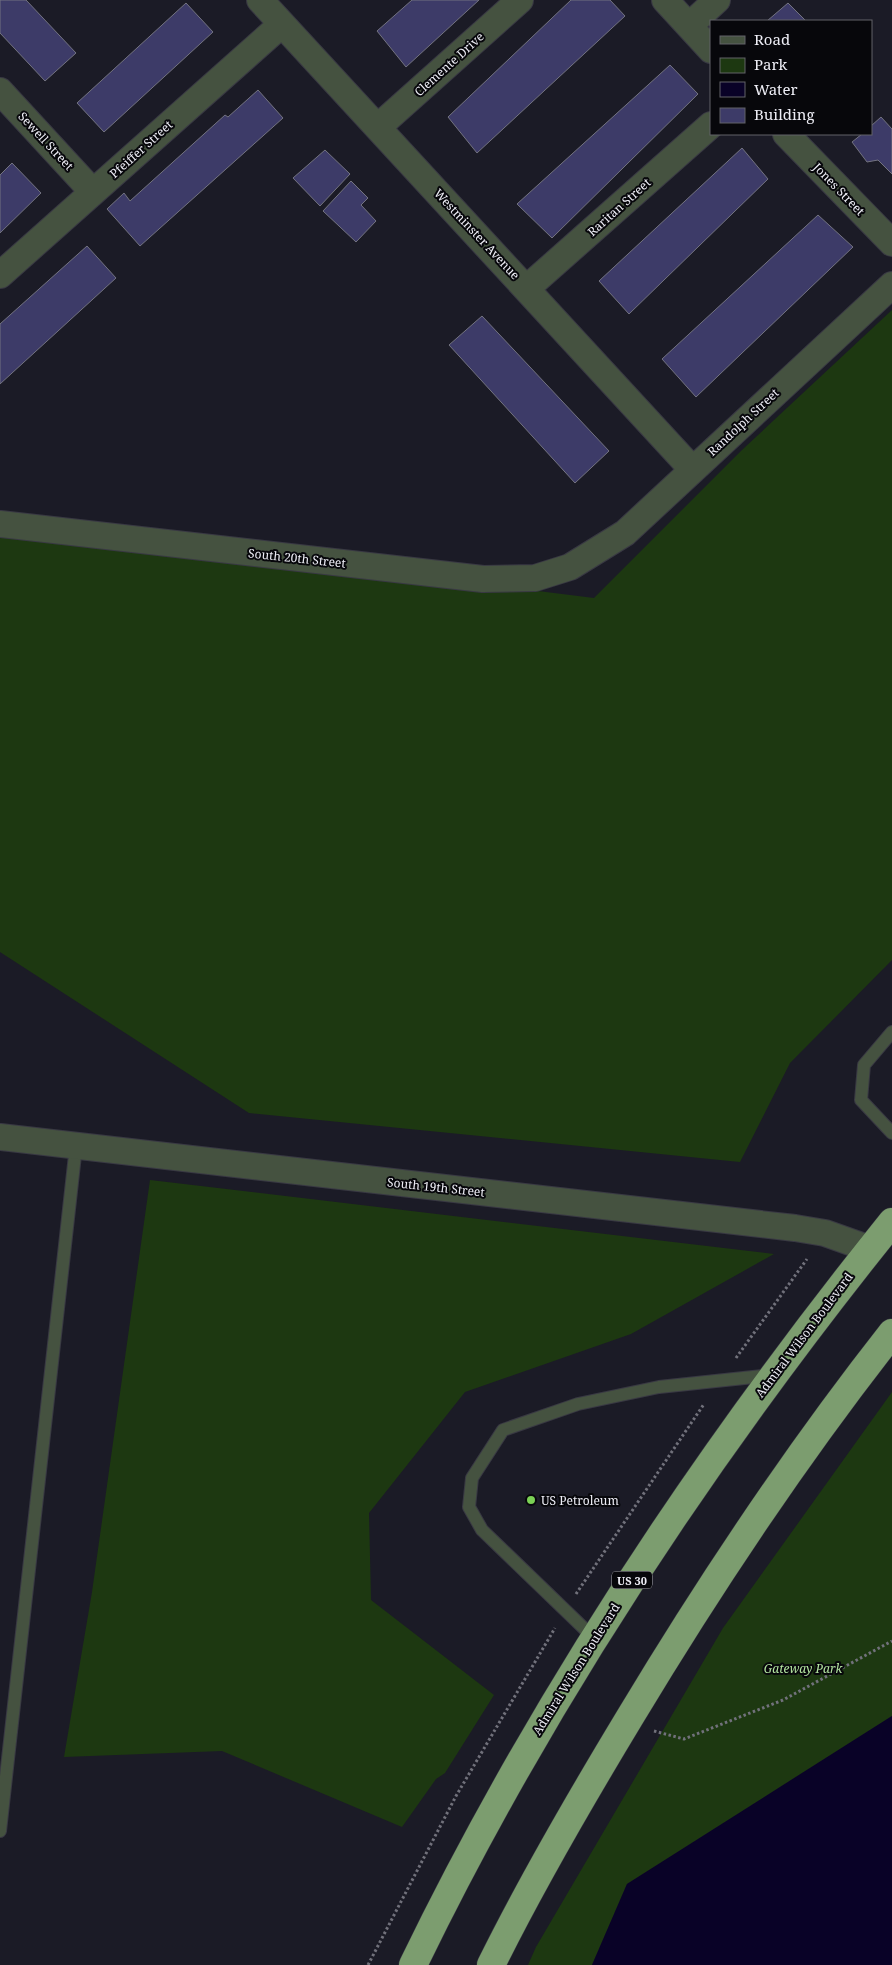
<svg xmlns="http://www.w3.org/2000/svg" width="892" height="1965" viewBox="0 0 892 1965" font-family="'Noto Serif',serif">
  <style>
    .green { fill: #1d3811 }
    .water { fill: #090227 }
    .building { fill: #3d3b68; stroke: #737380 }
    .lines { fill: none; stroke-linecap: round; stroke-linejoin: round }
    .lane-casing { stroke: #393943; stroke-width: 14 }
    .street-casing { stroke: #393943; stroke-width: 28 }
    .highway-casing { stroke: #393943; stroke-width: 29 }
    .path { stroke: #71717b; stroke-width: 3; stroke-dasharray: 2.5 2.5; stroke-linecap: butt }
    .lane { stroke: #455240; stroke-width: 12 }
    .street { stroke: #455240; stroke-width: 26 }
    .highway { stroke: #7c9d6f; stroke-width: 28 }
    .poi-dot { fill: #7bd155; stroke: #07070b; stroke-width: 2 }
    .labels { text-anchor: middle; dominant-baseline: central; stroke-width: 4; stroke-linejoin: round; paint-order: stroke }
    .shield { fill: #07070b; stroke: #a9a9b0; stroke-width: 1 }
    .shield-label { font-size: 11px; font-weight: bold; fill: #eeeef6 }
    .street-label { font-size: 12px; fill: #eeeef6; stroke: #07070b }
    .poi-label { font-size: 12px; fill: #eeeef6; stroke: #07070b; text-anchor: start }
    .park-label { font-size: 12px; font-style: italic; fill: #b3e4a0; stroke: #07070b }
  </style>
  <rect width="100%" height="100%" fill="#1b1b26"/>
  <path class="green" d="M892,310V960L790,1063L740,1162L249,1113L0,952V523L594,598L742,450Z
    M150,1180L774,1254L631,1334L465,1392L369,1513L371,1600L494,1695L445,1773L436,1779L402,1827L222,1751L64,1757L92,1592Z
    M892,1392V1716L627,1884L592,1965H528L536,1947L723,1628Z"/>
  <path class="water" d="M892,1716V1965H592L627,1884Z"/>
  <path class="building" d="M0,0H26L76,53L45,81L0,33Z
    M412,0H479L406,67L377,31Z
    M571,0H610L625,16L477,153L448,117Z
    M186,3L213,32L104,132L77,103Z
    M788,3L806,21H767Z
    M670,65L698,94L552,238L517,204Z
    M258,90L283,118L140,246L107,209L124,193L130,201L225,115L228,117Z
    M881,117L892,129V174L878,160L867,162L852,142L862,134H871V126Z
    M742,148L768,179L629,314L599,281Z
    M325,150L350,174L320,206L293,178Z
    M12,163L41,193L0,233V175Z
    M351,181L368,198L361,205L376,221L356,242L323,211Z
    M818,215L853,247L696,397L662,359Z
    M87,246L116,278L0,384V324Z
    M482,316L609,451L575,483L449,345Z"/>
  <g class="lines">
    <g class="lane-casing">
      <path id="lane" d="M892,1032L864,1065L861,1100L892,1133
        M595,1639L482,1530L469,1507L472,1478L503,1430L578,1404L659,1387L772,1375
        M0,1831L76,1146"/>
    </g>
    <g class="street-casing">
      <path id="street" d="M260,0L692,469
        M665,0L711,50
        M690,25L717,0
        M0,91L93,192
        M378,127L520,0
        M786,134L892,243
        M0,275L282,24
        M527,288L711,125
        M0,524L483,579L535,578L570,567L625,533L892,285
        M0,1137L795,1228L825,1233L870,1249"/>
    </g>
    <g class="highway-casing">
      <path id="highway" d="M413,1965C542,1699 707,1452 892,1222
        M491,1965C533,1880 581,1798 630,1717C710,1584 796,1455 892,1333"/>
    </g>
    <path class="path" d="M736,1358L807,1259
      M576,1594L704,1404
      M654,1731L684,1739L783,1700L892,1641
      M368,1965L456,1796L555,1628"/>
    <use href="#lane" class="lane"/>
    <use href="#street" class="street"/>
    <use href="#highway" class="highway"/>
  </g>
  <circle class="poi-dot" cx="531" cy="1500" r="5"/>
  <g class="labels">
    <rect class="shield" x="612" y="1571.5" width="40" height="17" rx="4"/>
    <g class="shield-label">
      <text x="632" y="1580">US 30</text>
    </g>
    <g class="street-label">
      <text transform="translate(449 64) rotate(-42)">Clemente Drive</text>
      <text transform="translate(46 141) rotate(47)">Sewell Street</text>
      <text transform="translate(141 149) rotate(-42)">Pfeiffer Street</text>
      <text transform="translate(839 189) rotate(46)">Jones Street</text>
      <text transform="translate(619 207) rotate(-42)">Raritan Street</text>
      <text transform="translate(477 234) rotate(47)">Westminster Avenue</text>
      <text transform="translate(743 422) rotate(-43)">Randolph Street</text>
      <text transform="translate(297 558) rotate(6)">South 20th Street</text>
      <text transform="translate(436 1187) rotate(6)">South 19th Street</text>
      <text transform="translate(804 1335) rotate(-53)">Admiral Wilson Boulevard</text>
      <text transform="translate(576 1669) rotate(-58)">Admiral Wilson Boulevard</text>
    </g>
    <g class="poi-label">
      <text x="541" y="1500">US Petroleum</text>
    </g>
    <g class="park-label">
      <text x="803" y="1668">Gateway Park</text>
    </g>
  </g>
  <rect x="710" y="20" width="162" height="115" fill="#07070b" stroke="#636369"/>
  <rect x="720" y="36" width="25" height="8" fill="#455240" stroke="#636369"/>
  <text x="754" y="45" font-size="15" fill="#eeeef6">Road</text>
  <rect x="720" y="58" width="25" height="15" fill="#1d3811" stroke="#636369"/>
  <text x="754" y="70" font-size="15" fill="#eeeef6">Park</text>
  <rect x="720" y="82" width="25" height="15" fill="#090227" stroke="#636369"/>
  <text x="754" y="95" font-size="15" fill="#eeeef6">Water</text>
  <rect x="720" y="108" width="25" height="15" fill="#3d3b68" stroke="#636369"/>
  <text x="754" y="120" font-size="15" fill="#eeeef6">Building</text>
</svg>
